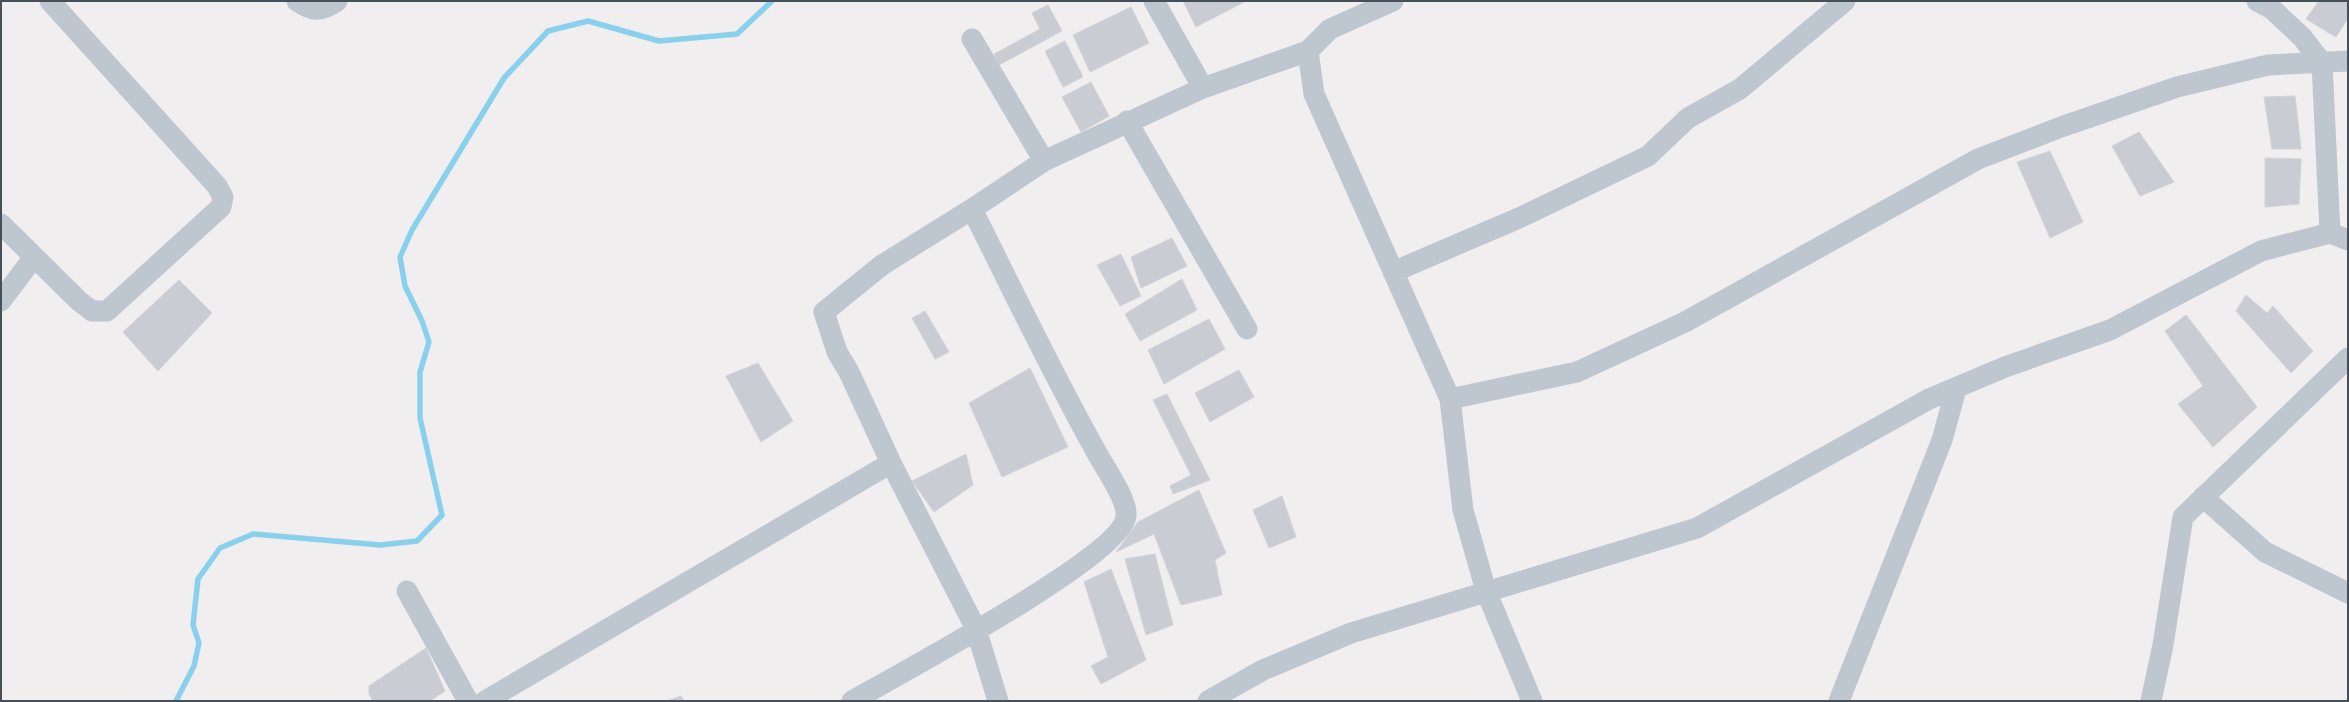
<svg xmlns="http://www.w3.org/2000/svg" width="2349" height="702" viewBox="0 0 2349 702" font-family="'Roboto Condensed',sans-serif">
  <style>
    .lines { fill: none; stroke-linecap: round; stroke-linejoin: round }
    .stream { stroke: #88d0ec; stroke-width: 5.5 }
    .building { fill: #caccd3; stroke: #d2d3d9 }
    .minor { stroke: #bec7d0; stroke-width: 21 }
  </style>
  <rect width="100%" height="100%" fill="#f0eeee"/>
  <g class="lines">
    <path class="stream" d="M176,701L194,666L199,643L193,625L198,579L220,548L253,534L380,545L417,541L442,515L420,418V372L429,342L422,321L405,286L400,257L412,230L504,78L548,31L588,21L659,41L737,34L772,1"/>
  </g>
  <path class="building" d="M1183,1H1246L1196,27Z
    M2319,1H2348V18L2336,37L2306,19Z
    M1048,5L1062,31L999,65L994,54L1040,29L1032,13Z
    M1131,7L1149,43L1090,72L1073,35Z
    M1065,41L1083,77L1063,87L1045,51Z
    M1091,82L1109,116L1081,132L1062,97Z
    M2295,96L2301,149H2272L2264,97Z
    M2139,132L2174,182L2140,196L2112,146Z
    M2050,151L2083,222L2050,238L2017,162Z
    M2265,158L2301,159L2299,204L2265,207Z
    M1172,238L1187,266L1141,288L1131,257Z
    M1121,254L1141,296L1120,306L1097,265Z
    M1182,279L1197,310L1140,341L1125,314Z
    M179,280L212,313L158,371L123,332Z
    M2246,295L2267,313L2273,306L2313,351L2291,373L2236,311Z
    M925,311L949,352L935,359L912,318Z
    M2186,315L2257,407L2213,447L2178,404L2203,386L2165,331Z
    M1209,319L1225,349L1164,384L1148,350Z
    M758,363L793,421L761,442L726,376Z
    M1030,368L1068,447L1002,477L969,403Z
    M1239,370L1254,397L1210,422L1195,393Z
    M1167,394L1210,480L1173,494L1170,486L1191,475L1153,400Z
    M966,454L973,485L934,512L912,481Z
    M1199,490L1226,553L1215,560L1222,595L1181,605L1154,534L1116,552L1138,522Z
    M1282,496L1296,537L1269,548L1253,510Z
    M1155,554L1173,625L1146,635L1125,559Z
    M1111,569L1146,660L1101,684L1091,666L1108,657L1084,582Z
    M426,648L445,691L430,701H373L369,694V686Z
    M681,696L684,701H667Z"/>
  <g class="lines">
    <path class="minor" d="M297,1C313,12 321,12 337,1
      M1154,1L1203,88
      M2257,1L2272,9L2302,37L2322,63L2330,233
      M972,39L1044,161
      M1308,51L1314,94L1450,399L1463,510L1486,591L1532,701
      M1127,121L1247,329
      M1,224L79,301L92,311H107L221,207L223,197L217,186L50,1
      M1393,272L1519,218L1648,156L1688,118L1740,89L1845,1
      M1,301L34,257
      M1450,399L1577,372L1685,322L1978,159L2061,127L2177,87L2268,65L2348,61
      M2203,497L2265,552L2348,593
      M407,591L468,701
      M485,701L891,463
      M852,701C894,677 1123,555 1126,516C1128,501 1106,469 1098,455C1053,375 1013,291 972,209
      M998,701L976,629L891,463L849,372L837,352L824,312L882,265L972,209L1044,161L1203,88L1308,51L1330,29L1393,1
      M1208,701L1263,670L1351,633L1697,528L1929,399L2005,367L2110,330L2261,251L2330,233L2348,240
      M1839,701L1942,440L1956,389
      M2151,701L2163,645L2183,517L2348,358"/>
  </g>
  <rect width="2349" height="702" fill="none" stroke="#46505b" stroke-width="4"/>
</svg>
